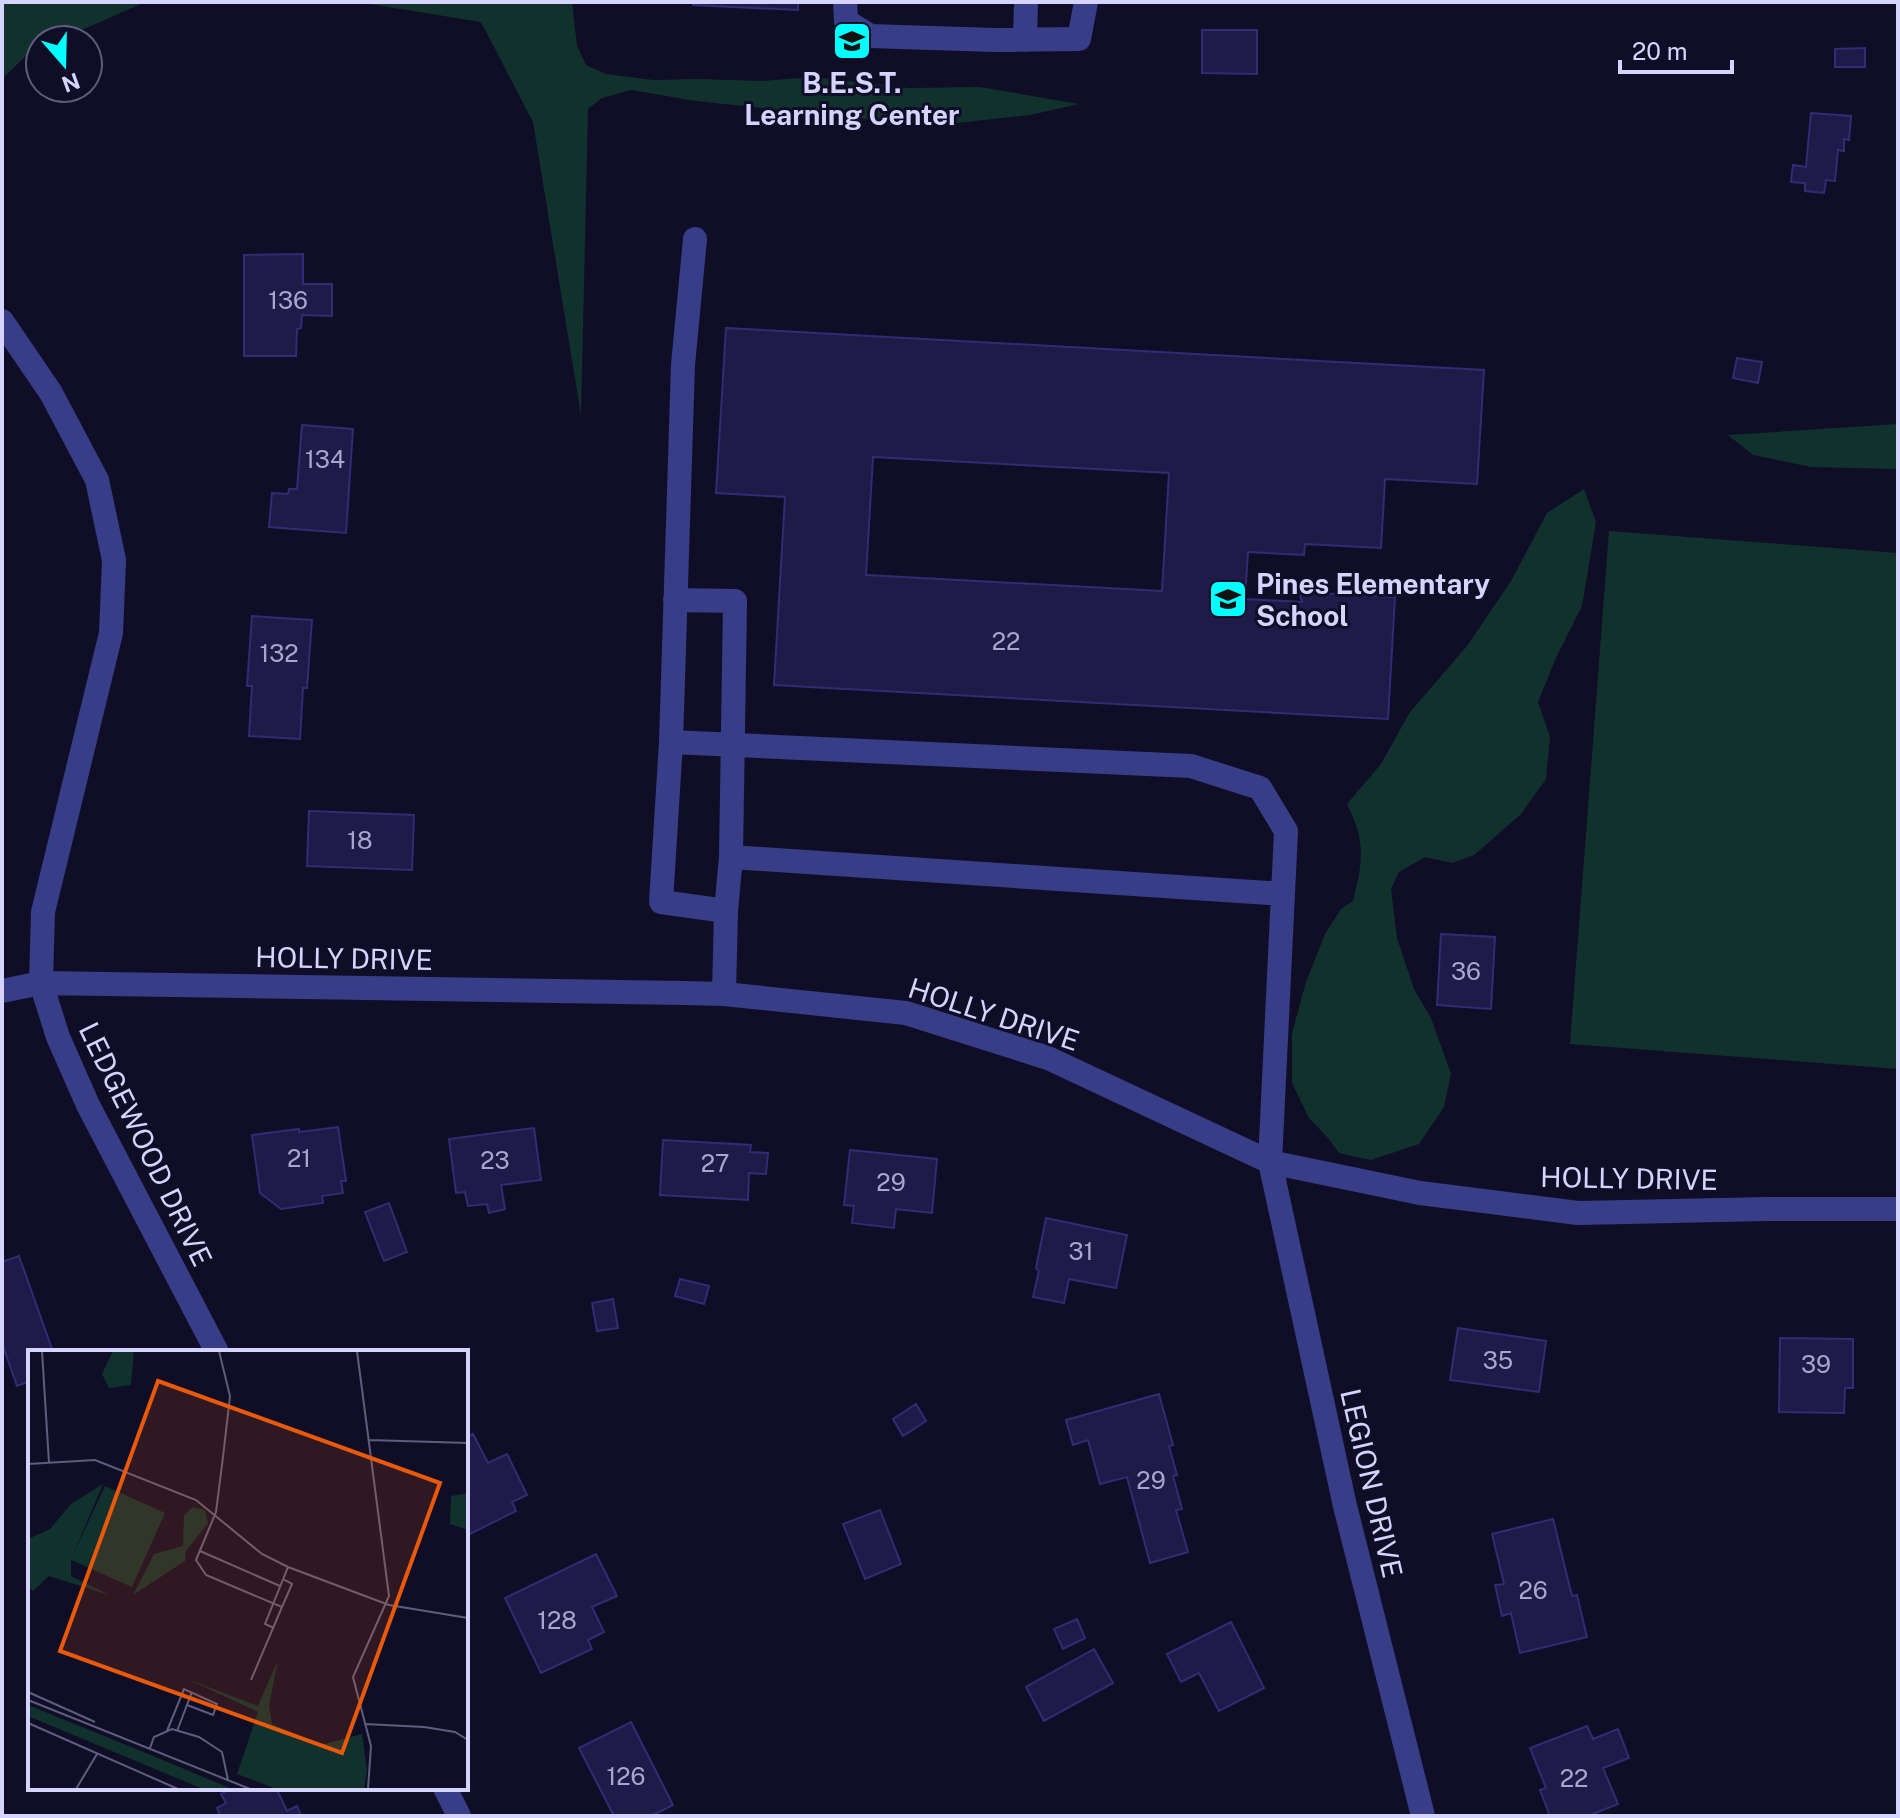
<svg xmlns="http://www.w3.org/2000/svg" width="1900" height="1818" viewBox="0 0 1900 1818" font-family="'Public Sans',sans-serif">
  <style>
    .green { fill: #11312d }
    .building { fill: #1f1a48; stroke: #322b75; stroke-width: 2; fill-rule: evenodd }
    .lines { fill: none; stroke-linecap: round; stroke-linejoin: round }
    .minor { stroke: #383d87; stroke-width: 24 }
    .labels { text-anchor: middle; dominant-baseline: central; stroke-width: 6; stroke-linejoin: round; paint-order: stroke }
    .number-label { font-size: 24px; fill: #a8a6d1 }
    .poi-label { font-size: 28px; font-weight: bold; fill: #d5d4ff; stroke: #100e27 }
    .street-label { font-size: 28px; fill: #d5d4ff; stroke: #100e27 }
    .inset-road { fill: none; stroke: #5f5d7d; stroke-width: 2 }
    .view { fill: #e8590c; fill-opacity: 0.15; stroke: #e8590c; stroke-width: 4 }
    .inset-edge { fill: none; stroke: #d5d4ff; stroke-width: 4 }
  </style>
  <rect width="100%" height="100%" fill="#100e27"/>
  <path class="green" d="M2,2H167L141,4L59,40H40V48L29,53L2,79Z
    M357,2H572L577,46L586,65L606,74L653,80L698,79L762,81L813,77L909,88L980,87L1079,104L1030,115L929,126L696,101L631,90L602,98L588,109L581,415L533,122L481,22Z
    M1898,424V469L1811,467L1753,455L1728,435Z
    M1584,489L1596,522L1582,606L1556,658L1538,702L1550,737L1546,779L1521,814L1474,855L1452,863L1425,857L1399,872L1391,889L1397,938L1414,989L1431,1018L1451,1074L1444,1107L1419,1144L1371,1160L1339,1153L1328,1138L1309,1118L1292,1083V1033L1306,982L1325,934L1341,909L1353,901C1363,862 1366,841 1347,804L1381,764L1410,712L1467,646L1511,581L1547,513Z
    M1609,531L1898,553V1069L1570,1044Z"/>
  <path class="building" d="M693,2H798V10L693,5Z
    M1202,30H1257V74L1202,73Z
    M1865,48V67H1835V49Z
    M1811,113L1851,116L1849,140L1844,139V151L1838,150L1835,181L1826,180L1824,193L1805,191V183L1791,182L1793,165L1806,167Z
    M303,254V284H332V316L302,315L301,328L297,329L296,356H244V255Z
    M726,328L1484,370L1477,484L1385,479L1381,548L1305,544L1304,555L1248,552L1245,599L1302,602L1299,592L1395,597L1388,719L774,685L785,497L716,493ZM873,457L1169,473L1162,591L866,575Z
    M1737,358L1762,362L1758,383L1733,378Z
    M302,425L353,429L346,533L269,527L272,493L288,494L289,489H297Z
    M252,616L312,620L307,688H303L300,739L249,736L252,686H247Z
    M309,811L414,815L412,870L307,866Z
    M1441,934L1495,937L1491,1009L1437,1005Z
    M338,1127L346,1181H341L343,1193L322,1196L323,1203L281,1209L260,1193L252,1135L299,1129V1132Z
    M534,1128L541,1180L501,1185L505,1209L489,1213L487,1204L468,1206L465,1192L456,1193L449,1139Z
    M663,1140L751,1145L750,1152L768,1153L766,1174L749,1173L748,1200L660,1195Z
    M850,1150L937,1159L932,1213L896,1209L894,1228L852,1223L854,1206L844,1205Z
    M389,1203L407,1252L384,1261L365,1212Z
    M1046,1218L1127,1235L1116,1288L1069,1279L1064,1303L1033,1297L1039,1271L1036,1268Z
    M19,1256L53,1352H30V1381L17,1386L2,1343V1262Z
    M680,1279L709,1286L704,1304L675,1296Z
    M613,1299L618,1328L597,1331L592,1303Z
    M1458,1328L1546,1341L1539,1392L1450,1380Z
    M1780,1338L1853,1339V1388H1845L1844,1413L1779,1412Z
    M1159,1394L1173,1445L1169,1446L1177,1475L1173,1476L1182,1509L1176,1510L1188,1552L1150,1563L1127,1477L1100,1484L1088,1440L1073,1445L1066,1420Z
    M916,1404L926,1421L903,1436L893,1419Z
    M473,1434L488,1463L507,1454L527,1495L512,1502L516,1511L466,1536V1438Z
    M880,1510L901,1564L865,1579L843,1524Z
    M1553,1519L1572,1596L1577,1595L1587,1637L1520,1653L1511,1613L1502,1616L1495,1585L1504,1584L1492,1534Z
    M596,1554L617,1596L592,1607L604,1632L588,1640L592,1649L541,1673L505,1598Z
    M1077,1619L1085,1638L1063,1649L1054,1629Z
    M1231,1622L1264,1688L1219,1711L1199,1673L1181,1682L1167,1654Z
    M1094,1649L1113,1683L1044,1721L1026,1687Z
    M631,1722L673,1805L651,1816H614L579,1748Z
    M1587,1726L1593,1739L1618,1729L1629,1758L1603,1768L1618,1804L1588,1816H1550L1540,1790L1546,1788L1530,1748Z
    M233,1788H276L287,1811L297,1806L301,1816H218L220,1815L217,1808L226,1803L221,1794Z"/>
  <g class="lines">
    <path class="minor" d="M845,2L846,21L870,36L994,40L1079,39L1086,2
      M1025,40L1026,2
      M695,239L683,365L671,742L1191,766L1260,788L1286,831L1270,1162L1345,1506L1423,1816
      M2,321L51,393L97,480L114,560L111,633L43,912L41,983L58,1037L88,1105L217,1352
      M675,600L735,601L731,857L726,911L724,994
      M671,742L661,902L726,911
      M731,857L1283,894
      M2,991L41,983L684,993L724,994L906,1013L1048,1058L1270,1162L1420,1193L1578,1213L1768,1209H1898
      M445,1788L459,1816"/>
  </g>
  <defs>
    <g id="school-square" transform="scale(2)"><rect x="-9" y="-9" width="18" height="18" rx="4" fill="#0ff" stroke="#100e27"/><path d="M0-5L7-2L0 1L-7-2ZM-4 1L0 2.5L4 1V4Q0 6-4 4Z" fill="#111"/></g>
  </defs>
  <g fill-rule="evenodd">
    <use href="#school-square" x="852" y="41"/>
    <use href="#school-square" x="1228" y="599"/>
  </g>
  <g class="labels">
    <g class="number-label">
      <text x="288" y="300">136</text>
      <text x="325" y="459">134</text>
      <text x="1006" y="641">22</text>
      <text x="279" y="653">132</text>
      <text x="360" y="840">18</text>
      <text x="1466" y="971">36</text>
      <text x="299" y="1158">21</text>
      <text x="495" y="1160">23</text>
      <text x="715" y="1163">27</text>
      <text x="891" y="1182">29</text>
      <text x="1081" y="1251">31</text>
      <text x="1498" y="1360">35</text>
      <text x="1816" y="1364">39</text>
      <text x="1151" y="1480">29</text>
      <text x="1533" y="1590">26</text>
      <text x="557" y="1620">128</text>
      <text x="626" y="1776">126</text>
      <text x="1574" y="1778">22</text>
    </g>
    <g class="poi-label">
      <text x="852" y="82">B.E.S.T.<tspan x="852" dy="32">Learning Center</tspan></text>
      <text x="1256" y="583" text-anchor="start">Pines Elementary<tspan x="1256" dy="32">School</tspan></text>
    </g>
    <g class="street-label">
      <text transform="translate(344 958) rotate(1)">HOLLY DRIVE</text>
      <text transform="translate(994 1014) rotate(18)">HOLLY DRIVE</text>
      <text transform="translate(146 1144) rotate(64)">LEDGEWOOD DRIVE</text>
      <text transform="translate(1629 1178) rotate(1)">HOLLY DRIVE</text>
      <text transform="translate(1372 1483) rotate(77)">LEGION DRIVE</text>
    </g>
  </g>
  <g transform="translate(28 1350)">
    <rect width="440" height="440" fill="#100e27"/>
    <path d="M85,1H106L103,35L81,38L74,24ZM75,134L44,207L77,136L137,163L104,237L43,210V226L81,245L21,226L5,241L0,236V189L22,179L43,154ZM440,143V180L422,174L423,146ZM165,157L177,160L180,173L158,201L157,211L105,245L126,204L155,196L156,165ZM250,310L241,356L244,374L293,395L334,384L339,420L336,439H249L209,424L230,362L159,329L230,356ZM0,355L118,403L204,439H175L0,366Z" fill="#11312d"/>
    <path class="inset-road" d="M14,1L21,113M191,1L202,46L195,107L188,162L168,210L178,225L254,257L223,330M329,1L361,246L325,327L343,396L340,439M341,90L440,93M0,114L67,110L168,150L234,204L260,217L361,255L440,268M172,201L252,236M254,257L264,234L255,229M246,278L237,274L260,217M0,342L67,372M0,350L222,439M0,373L150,439M337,374L396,377L427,382L440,390M139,381L156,339L189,354L185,365L159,355M149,381L164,342M122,398L126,387L144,379L171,387L194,402L200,430M48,439L69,404"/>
    <path class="view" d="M130,31L412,133L314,403L32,301Z"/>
    <rect width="440" height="440" class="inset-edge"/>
  </g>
  <rect width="1900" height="1818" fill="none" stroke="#d5d4ff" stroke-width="8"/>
  <g transform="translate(64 64) rotate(160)"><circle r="38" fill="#100e27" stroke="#5f5d7d" stroke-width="2"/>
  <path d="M0-6L14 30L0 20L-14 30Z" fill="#00ffff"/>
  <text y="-12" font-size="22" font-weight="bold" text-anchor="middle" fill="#d5d4ff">N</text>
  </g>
  <path d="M1620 60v12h112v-12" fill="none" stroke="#d5d4ff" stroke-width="4"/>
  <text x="1632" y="60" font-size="24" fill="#d5d4ff" stroke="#100e27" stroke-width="6" paint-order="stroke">20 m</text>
</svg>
